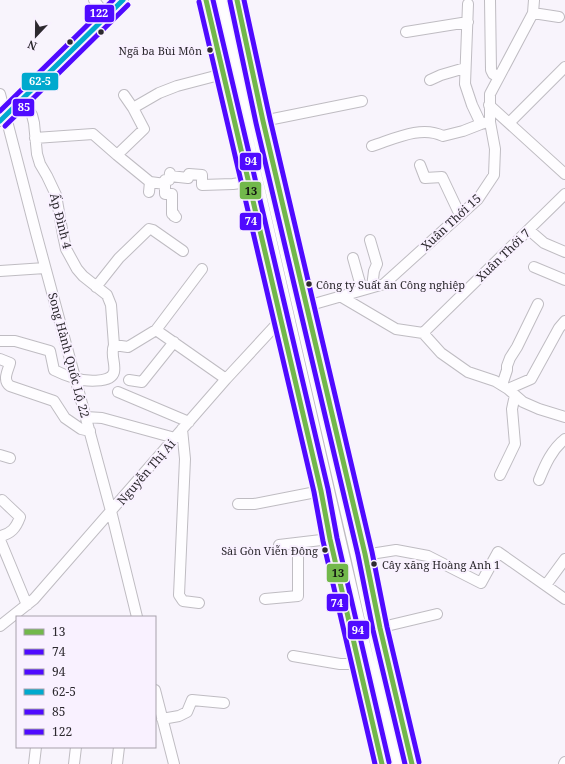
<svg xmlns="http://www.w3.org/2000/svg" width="565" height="764" viewBox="0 0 565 764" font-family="'Noto Serif',serif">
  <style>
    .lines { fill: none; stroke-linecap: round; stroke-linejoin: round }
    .minor-casing { stroke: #bfbcc2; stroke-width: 12 }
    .highway-casing { stroke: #bfbcc2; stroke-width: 16 }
    .minor { stroke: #fefdff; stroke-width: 10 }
    .highway { stroke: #fefdff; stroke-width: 14 }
    .bus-1-casing { stroke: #f9f1ff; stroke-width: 8 }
    .bus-2-casing { stroke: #f9f1ff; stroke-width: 8 }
    .bus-3-casing { stroke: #f9f1ff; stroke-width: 8 }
    .bus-4-casing { stroke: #f9f1ff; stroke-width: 8 }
    .bus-5-casing { stroke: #f9f1ff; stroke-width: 8 }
    .bus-6-casing { stroke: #f9f1ff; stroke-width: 8 }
    .bus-1 { stroke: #72b84b; stroke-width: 5 }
    .bus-2 { stroke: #4f0aff; stroke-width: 5 }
    .bus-3 { stroke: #4f0aff; stroke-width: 5 }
    .bus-4 { stroke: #00a9ce; stroke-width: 5 }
    .bus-5 { stroke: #4f0aff; stroke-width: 5 }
    .bus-6 { stroke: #4f0aff; stroke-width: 5 }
    .bus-dot { fill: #2c292e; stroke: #f9f1ff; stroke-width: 1.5 }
    .labels { text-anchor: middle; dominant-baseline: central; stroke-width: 4; stroke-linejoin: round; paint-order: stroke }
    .bus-label { font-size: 11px; fill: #2c292e; stroke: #f9f1ff; text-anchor: end }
    .street-label { font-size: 12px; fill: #2c292e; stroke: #f9f1ff }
    .line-badge { stroke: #f9f1ff; stroke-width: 1.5 }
    .badge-label { font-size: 11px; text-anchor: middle; font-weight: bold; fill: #fff }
    .pale-badge-label { font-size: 11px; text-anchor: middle; font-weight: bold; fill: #111 }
  </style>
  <rect width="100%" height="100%" fill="#f8f4fc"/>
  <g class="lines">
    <g class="minor-casing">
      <path id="minor" d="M94,0L106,16
        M490,0L491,70L493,74L498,77
        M468,4L465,84L472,105L481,124
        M533,13L559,17
        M406,32L468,22
        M430,80L441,75L465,68
        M0,94L36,233L111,511L137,617
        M124,95L133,108
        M22,100L32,115L34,123L37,154L40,164L47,176L56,195L63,235L66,249L77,269L83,276L107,295L111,305L114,345L128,347L156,330L226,379
        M489,105L565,174
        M0,121L123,0
        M263,121L362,101
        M509,123L565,67
        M35,138L93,134L117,155L144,129L133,108L159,93L177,86L223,74
        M372,146C394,139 421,125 443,136L463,131L481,124L488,122
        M117,155L150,182L165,184
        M420,165L425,178L442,177L460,215
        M170,173L169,180H165V194H172V214H174V216L176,217
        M170,176L188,178L189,174L202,175V185L233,184L248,182
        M149,192L150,182
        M529,230L544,243L565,252
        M370,240L377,264L374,271L372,287
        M353,258L362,290
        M534,267L565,280
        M0,271L45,268
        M96,287L119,258L149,229L153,230L183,251
        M340,296L396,329L423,333L441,353L468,372L495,381L508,389L523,402L539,409L565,417
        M300,308L384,284L478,199L494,175L495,149L490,122V94L533,13L534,0
        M156,330L202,269
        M423,333L565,194
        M0,341H15L50,351L54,370C60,373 67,376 74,378C83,381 111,384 114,372C116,363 110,355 114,345
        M0,359L10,363C8,371 2,380 10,386L54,401L65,418L81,429L90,431
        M129,380L142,382L174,342
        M502,385L507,370V366L510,358L517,347L538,304
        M508,389L531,379L559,328L565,321
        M118,392L189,422
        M86,417L102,418L175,438
        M182,429L185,459L179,595L183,601L199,603
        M0,455L10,458
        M500,475L515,444L512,409L515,395
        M539,480C545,465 552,449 565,439
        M238,504H254L321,491
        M0,536C11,534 16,528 20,517L2,500
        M0,540L27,605
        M279,545L338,538
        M358,556L396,550L428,556L481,583L498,552L565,599
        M546,585L565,559
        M265,599L298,596V543
        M0,626L34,599L226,379L287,313
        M374,629L437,614
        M293,656L340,664H367
        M155,690L174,764
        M162,719L179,716L187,712L192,700L224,703
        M34,764L36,747
        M74,764L76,747
        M117,764L119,747
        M564,764L565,762"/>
    </g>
    <g class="highway-casing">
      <path id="highway" d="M214,0L338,538L391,764
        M228,0L358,556L404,764"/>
    </g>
    <use href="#minor" class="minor"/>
    <use href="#highway" class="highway"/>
    <g class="bus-1-casing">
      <path id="bus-1" d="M206,0L321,491L330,539L382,764
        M237,0L263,121L365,554L380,628L412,764"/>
    </g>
    <g class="bus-2-casing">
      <path id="bus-2" d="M230,1L256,123L358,555L373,630L405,764
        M199,2L314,492L323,541L375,764"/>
    </g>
    <g class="bus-3-casing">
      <path id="bus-3" d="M213,0L328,489L337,538L389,762
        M244,0L270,119L372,552L387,627L419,762"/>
    </g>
    <g class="bus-4-casing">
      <path id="bus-4" d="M0,121L123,0"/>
    </g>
    <g class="bus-5-casing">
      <path id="bus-5" d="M5,126L128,5"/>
    </g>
    <g class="bus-6-casing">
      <path id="bus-6" d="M0,111L113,0"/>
    </g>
    <use href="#bus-1" class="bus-1"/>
    <use href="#bus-2" class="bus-2"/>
    <use href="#bus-3" class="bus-3"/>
    <use href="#bus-4" class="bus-4"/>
    <use href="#bus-5" class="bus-5"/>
    <use href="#bus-6" class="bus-6"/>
  </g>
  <g class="bus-dot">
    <circle cx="101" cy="32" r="3.5"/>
    <circle cx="70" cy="42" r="3.5"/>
    <circle cx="210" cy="50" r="3.5"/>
    <circle cx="309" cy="284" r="3.5"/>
    <circle cx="325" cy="550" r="3.5"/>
    <circle cx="374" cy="564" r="3.5"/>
  </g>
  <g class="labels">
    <g class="bus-label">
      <text x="202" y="50">Ngã ba Bùi Môn</text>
      <text x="316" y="284" text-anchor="start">Công ty Suất ăn Công nghiệp</text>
      <text x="318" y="550">Sài Gòn Viễn Đông</text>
      <text x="382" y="564" text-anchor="start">Cây xăng Hoàng Anh 1</text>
    </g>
    <g class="street-label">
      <text transform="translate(61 221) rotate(76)">Ấp Đình 4</text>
      <text transform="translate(451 222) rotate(-43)">Xuân Thới 15</text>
      <text transform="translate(503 255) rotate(-44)">Xuân Thới 7</text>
      <text transform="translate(69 355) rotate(75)">Song Hành Quốc Lộ 22</text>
      <text transform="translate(146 472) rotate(-49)">Nguyễn Thị Ai</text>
    </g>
  </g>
  <g class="line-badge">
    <rect x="84" y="4" width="31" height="19" rx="4" fill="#4f0aff"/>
    <rect x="21" y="72" width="38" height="19" rx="4" fill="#00a9ce"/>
    <rect x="12" y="98" width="23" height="19" rx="4" fill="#4f0aff"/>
    <rect x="239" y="152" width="23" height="19" rx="4" fill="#4f0aff"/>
    <rect x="239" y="181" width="23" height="19" rx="4" fill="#72b84b"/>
    <rect x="239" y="212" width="23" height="19" rx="4" fill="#4f0aff"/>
    <rect x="326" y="563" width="23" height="20" rx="4" fill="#72b84b"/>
    <rect x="326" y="593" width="23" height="19" rx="4" fill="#4f0aff"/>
    <rect x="347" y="620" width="23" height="20" rx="4" fill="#4f0aff"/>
  </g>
  <g class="badge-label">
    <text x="99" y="17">122</text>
    <text x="40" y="85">62-5</text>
    <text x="24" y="111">85</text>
    <text x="251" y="165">94</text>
    <text x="251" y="225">74</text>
    <text x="337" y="607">74</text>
    <text x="358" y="634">94</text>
  </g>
  <g class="pale-badge-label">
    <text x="251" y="195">13</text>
    <text x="338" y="577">13</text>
  </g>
  <rect x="16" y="616" width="140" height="132" fill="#f9f1ff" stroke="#a7a1ab"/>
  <rect x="24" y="629" width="20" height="6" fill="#72b84b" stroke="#a7a1ab"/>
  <text x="52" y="636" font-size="12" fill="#2c292e">13</text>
  <rect x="24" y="649" width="20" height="6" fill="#4f0aff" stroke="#a7a1ab"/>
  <text x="52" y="656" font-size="12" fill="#2c292e">74</text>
  <rect x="24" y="669" width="20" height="6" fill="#4f0aff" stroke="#a7a1ab"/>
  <text x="52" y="676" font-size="12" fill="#2c292e">94</text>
  <rect x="24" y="689" width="20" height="6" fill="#00a9ce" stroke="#a7a1ab"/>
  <text x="52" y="696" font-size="12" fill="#2c292e">62-5</text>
  <rect x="24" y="709" width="20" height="6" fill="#4f0aff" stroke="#a7a1ab"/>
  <text x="52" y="716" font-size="12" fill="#2c292e">85</text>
  <rect x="24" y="729" width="20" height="6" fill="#4f0aff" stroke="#a7a1ab"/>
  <text x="52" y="736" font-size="12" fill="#2c292e">122</text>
  <g transform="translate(36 36) rotate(202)" stroke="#f9f1ff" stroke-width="3" paint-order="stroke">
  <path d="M0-3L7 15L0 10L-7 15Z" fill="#2c292e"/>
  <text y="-6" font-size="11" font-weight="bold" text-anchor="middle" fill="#2c292e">N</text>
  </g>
</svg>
